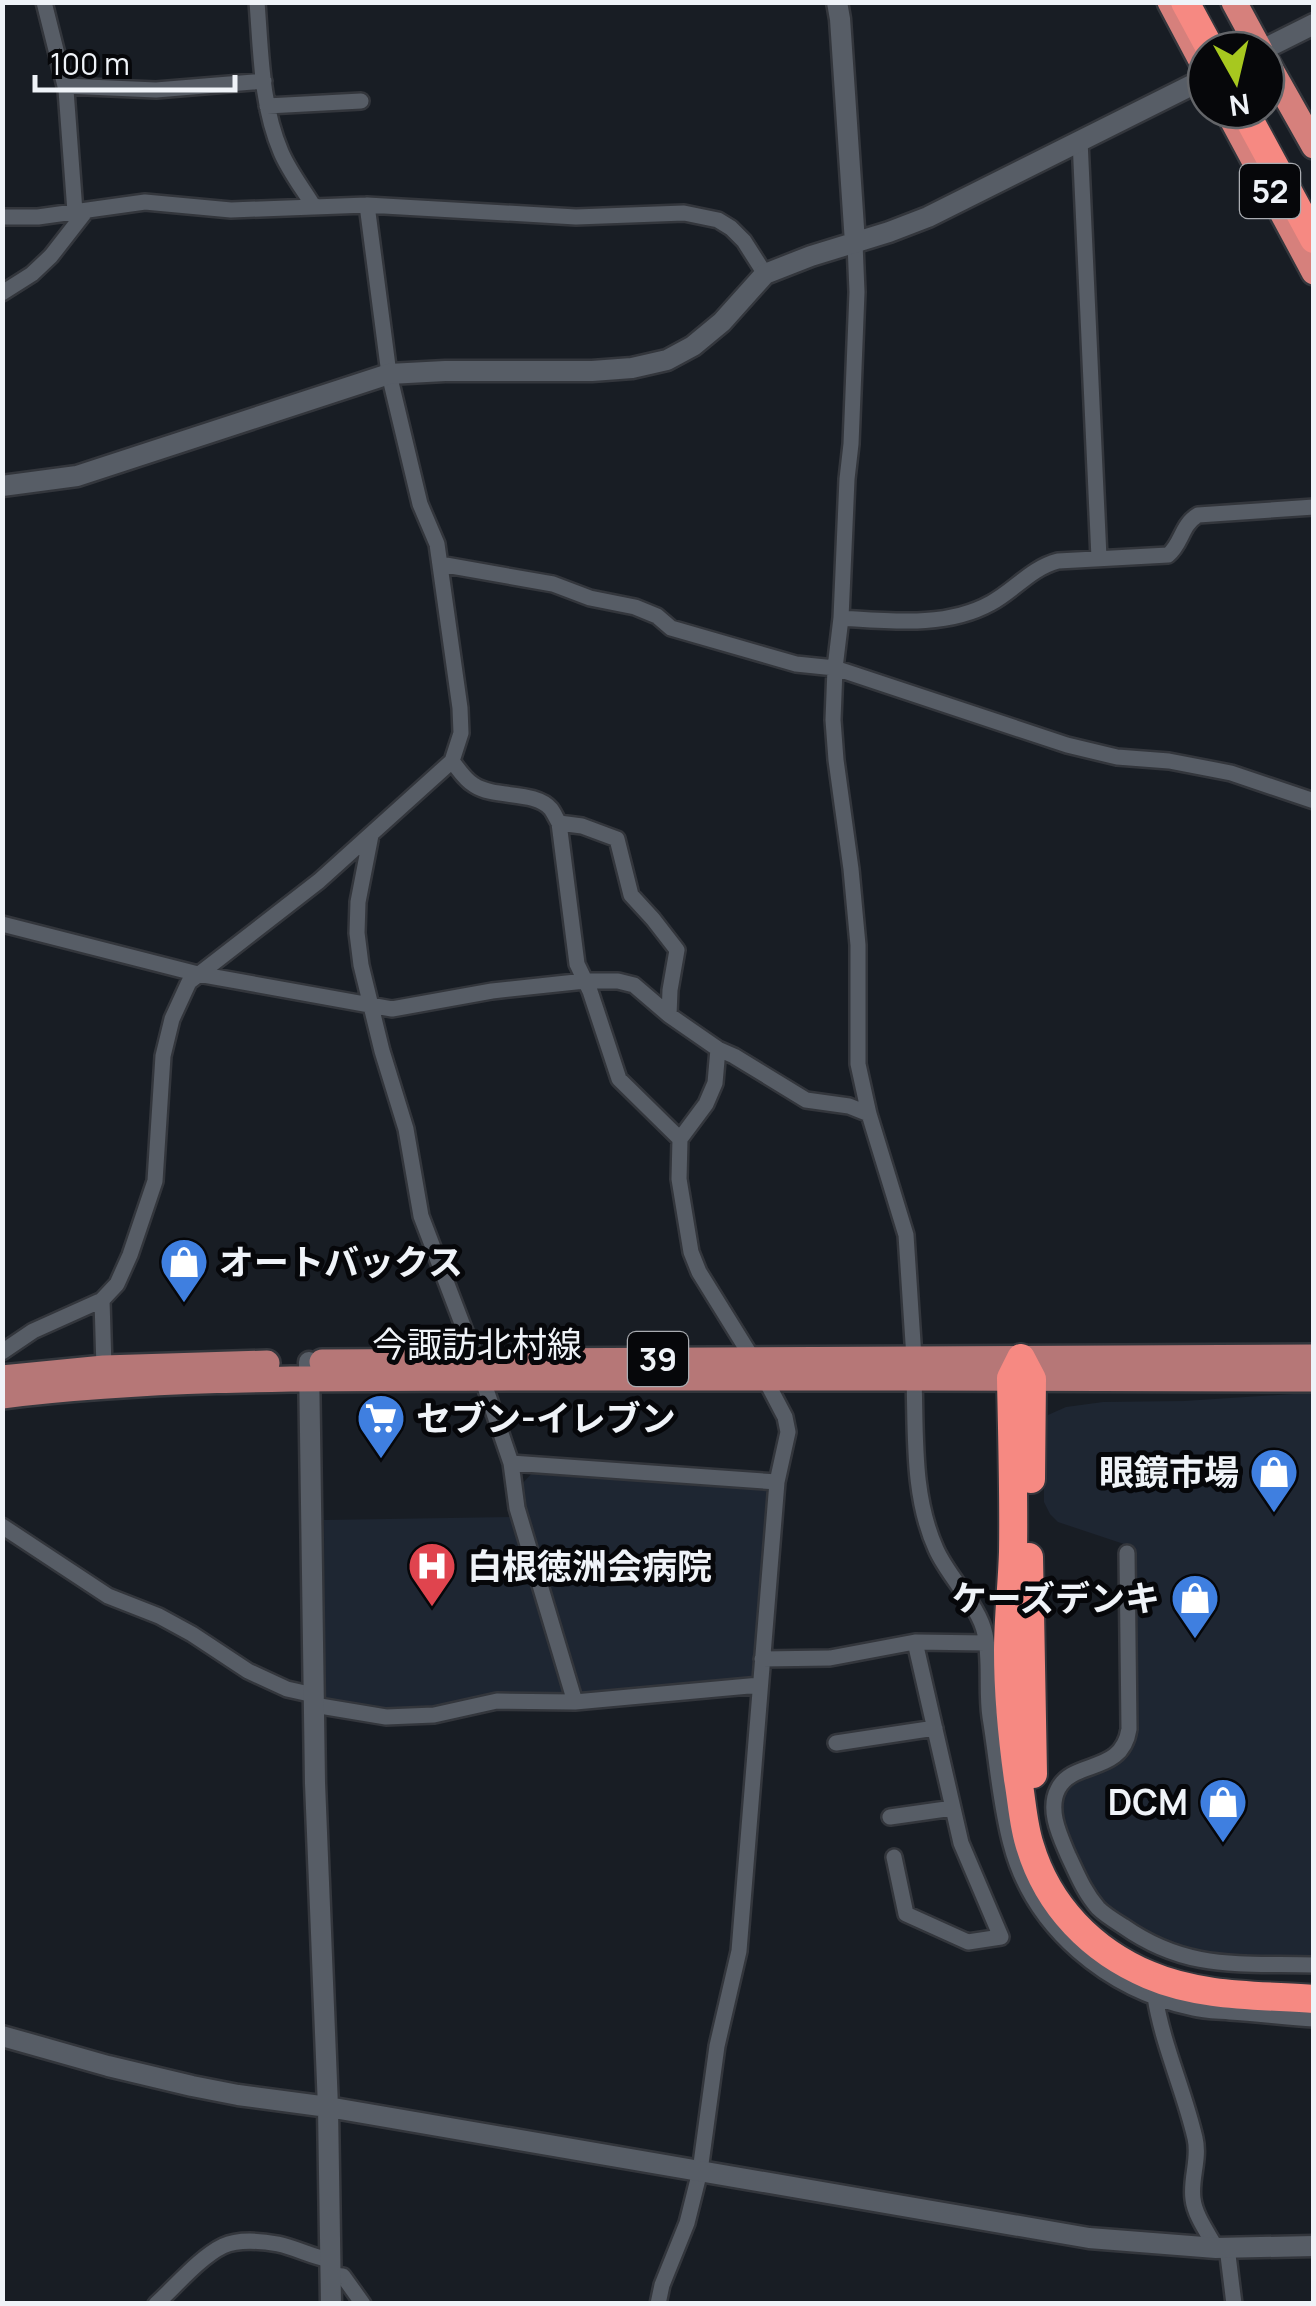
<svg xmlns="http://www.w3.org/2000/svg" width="1316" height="2306" viewBox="0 0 1316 2306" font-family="Manrope,'Noto Sans JP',sans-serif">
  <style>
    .built { fill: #1e2632 }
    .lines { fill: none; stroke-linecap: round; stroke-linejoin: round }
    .minor-casing { stroke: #33363c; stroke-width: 20 }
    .tertiary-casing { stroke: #33363c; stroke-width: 25 }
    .primary-casing { stroke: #33363c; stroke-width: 30 }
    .trunk-casing { stroke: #33363c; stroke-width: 30 }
    .motorway-casing { stroke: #33363c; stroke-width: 32 }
    .minor { stroke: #575d66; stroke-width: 15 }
    .tertiary { stroke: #575d66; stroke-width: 20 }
    .primary { stroke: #b67777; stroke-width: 25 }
    .trunk { stroke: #d6807c; stroke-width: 25 }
    .motorway { stroke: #f68982; stroke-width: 28 }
    .labels { text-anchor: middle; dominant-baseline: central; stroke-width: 10; stroke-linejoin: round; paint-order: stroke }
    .shield { fill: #06070a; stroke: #a9acb1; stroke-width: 2.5 }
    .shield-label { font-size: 32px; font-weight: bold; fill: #eff3f8 }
    .poi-label { font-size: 35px; font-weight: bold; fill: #eff3f8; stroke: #06070a; text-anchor: start }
    .street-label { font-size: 35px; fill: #eff3f8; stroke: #06070a }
  </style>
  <rect width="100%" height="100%" fill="#181d24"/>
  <path class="built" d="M1308,1393L1313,1395V1958L1199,1953L1150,1938L1109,1909L1096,1895L1060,1825L1061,1793L1073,1780L1122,1758L1131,1747L1134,1735V1551L1130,1546L1058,1522L1050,1514L1044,1502V1475L1038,1447L1048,1415L1066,1407L1103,1402L1184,1401Z
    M534,1471L777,1482L760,1685L575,1702L519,1487Z
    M511,1517L567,1697L521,1696L398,1711L344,1708L325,1700L324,1520Z"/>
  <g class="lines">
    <g class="minor-casing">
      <path id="minor" d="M44,2L66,90L75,212
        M257,2C261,53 261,105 281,152C289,171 303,189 314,207
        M65,86L156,90L264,81
        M267,106L361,101
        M1080,140L1099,558
        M2,217H38L145,202L231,210L367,205L576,217L684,213L718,220L731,228L744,241L765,274
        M855,243L857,292L851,444L847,479L841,618L835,668L833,720L836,760L851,869L858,945V1064L869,1114L906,1235L914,1358
        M2,293L32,274L51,256L86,211
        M440,564L553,584L590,598L635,607L657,616L671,628L796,664L835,668L1067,745L1117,757L1169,761L1231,773L1314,801
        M841,618C890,621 946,628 991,603C1015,590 1031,568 1058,561L1168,555C1182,544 1181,525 1198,515L1314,507
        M452,761C459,770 465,780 474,785C495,799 535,790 551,809C554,813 556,818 559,823L577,964L590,991L619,1079L680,1139L679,1179L691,1252L699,1272L764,1377L785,1417L788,1432L777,1482L739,1951L717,2046L700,2171L687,2223L662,2285L658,2304
        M559,823L582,826L617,839L631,895L653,919L677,950L670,990L669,1015L718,1049L734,1056L806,1100L849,1106L869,1114
        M371,835L358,902L357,933L361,965L382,1051L406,1129L421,1216L476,1360L511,1463L517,1508L575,1702
        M2,924L198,974L392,1009L492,991L585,981H618L634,985L669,1015
        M680,1139L706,1104L715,1083L718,1049
        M102,1300L104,1368
        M2,1352L33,1331L102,1300L117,1284L130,1255L155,1181L163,1056L172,1019L189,982L319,881L452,761L461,733L460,708L437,544L420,504L389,374L367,205
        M914,1378C916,1436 912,1496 936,1549C948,1577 979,1605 985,1634C991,1661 986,1690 990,1717C997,1759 1000,1804 1011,1844C1033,1929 1108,1990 1193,2008C1205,2011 1218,2011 1230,2012C1258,2014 1286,2017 1314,2019
        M511,1463L777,1482
        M2,1526L108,1596L159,1616L192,1634L248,1671L287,1689L314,1695
        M1127,1553L1129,1729C1122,1775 1073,1759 1058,1789C1047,1810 1060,1836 1068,1855C1077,1874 1084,1892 1098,1908C1105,1915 1115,1921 1123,1926C1187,1971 1239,1963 1314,1965
        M762,1659L830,1658L915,1642L986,1643
        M314,1705L386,1717L434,1715L497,1701L575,1702L760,1685
        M836,1743L935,1728
        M890,1817L953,1808
        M894,1857L906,1914L968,1942L1001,1937L961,1843L915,1642
        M1155,1997C1163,2046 1184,2090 1195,2138C1200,2159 1190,2179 1193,2199C1195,2216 1208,2233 1216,2248
        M1227,2247L1234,2304
        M331,2275L343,2276L363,2304
        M156,2304C175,2287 200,2257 223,2246C238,2239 262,2241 278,2244C297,2248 312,2257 331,2260"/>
    </g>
    <g class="tertiary-casing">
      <path id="tertiary" d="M837,2L840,19L855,243
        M1262,50L1314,24
        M2,486L77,476L389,374L445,371H592L632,368L667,360L693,346L722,322L765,274L811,256L889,232L928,217L1206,78
        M309,1362L315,1783L328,2107L331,2304
        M2,2036L108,2066L192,2086L238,2095L328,2107L1089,2238L1216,2248L1314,2246"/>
    </g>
    <g class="primary-casing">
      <path id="primary" d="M322,1362L1314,1357
        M2,1378L104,1368L267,1363
        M2,1396C173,1375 346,1379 517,1378C783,1377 1048,1379 1314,1379"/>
    </g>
    <g class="trunk-casing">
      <path id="trunk" d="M1170,2L1206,70
        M1234,2L1260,50
        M1266,61L1314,146
        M1227,110L1314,272"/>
    </g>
    <g class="motorway-casing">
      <path id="motorway" d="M1185,2L1211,50
        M1244,110L1314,239
        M1021,1358L1011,1378C1012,1436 1014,1495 1013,1552C1012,1585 1008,1618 1008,1651C1008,1694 1012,1736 1018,1779C1022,1801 1023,1825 1030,1846C1048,1906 1092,1951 1149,1975C1200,1997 1259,1995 1314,1999
        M1021,1358L1032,1379L1031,1479
        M1029,1557L1033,1774"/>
    </g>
    <use href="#minor" class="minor"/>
    <use href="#tertiary" class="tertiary"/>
    <use href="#primary" class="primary"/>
    <use href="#trunk" class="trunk"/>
    <use href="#motorway" class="motorway"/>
  </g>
  <defs>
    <g id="shop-pin" transform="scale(2.5)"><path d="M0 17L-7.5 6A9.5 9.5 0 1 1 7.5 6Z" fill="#3f7fe0" stroke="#06070a"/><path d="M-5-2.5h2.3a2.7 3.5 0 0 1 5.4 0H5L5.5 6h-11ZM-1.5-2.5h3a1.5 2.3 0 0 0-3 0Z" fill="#fff"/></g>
    <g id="supermarket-pin" transform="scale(2.5)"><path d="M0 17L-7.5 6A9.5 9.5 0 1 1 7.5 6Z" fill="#3f7fe0" stroke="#06070a"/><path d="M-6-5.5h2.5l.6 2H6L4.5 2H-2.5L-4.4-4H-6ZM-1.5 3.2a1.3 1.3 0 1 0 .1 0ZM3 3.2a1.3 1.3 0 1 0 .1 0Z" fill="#fff"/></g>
    <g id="hospital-pin" transform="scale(2.5)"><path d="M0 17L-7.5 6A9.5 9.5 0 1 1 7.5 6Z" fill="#e0444e" stroke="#06070a"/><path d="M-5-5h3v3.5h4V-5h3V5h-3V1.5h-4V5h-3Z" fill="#fff"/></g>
  </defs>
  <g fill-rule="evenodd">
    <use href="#shop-pin" x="184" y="1262"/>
    <use href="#supermarket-pin" x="381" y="1418"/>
    <use href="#shop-pin" x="1274" y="1472"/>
    <use href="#hospital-pin" x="432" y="1566"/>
    <use href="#shop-pin" x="1195" y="1598"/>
    <use href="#shop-pin" x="1223" y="1802"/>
  </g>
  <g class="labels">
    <g class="shield">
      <rect x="1240" y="164" width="60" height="54" rx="8"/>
      <rect x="628" y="1332" width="60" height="54" rx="8"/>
    </g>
    <g class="shield-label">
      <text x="1270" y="191">52</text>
      <text x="658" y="1359">39</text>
    </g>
    <g class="poi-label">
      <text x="219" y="1262">オートバックス</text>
      <text x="416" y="1418">セブン-イレブン</text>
      <text x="1239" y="1472" text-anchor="end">眼鏡市場</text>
      <text x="467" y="1566">白根徳洲会病院</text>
      <text x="1160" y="1598" text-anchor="end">ケーズデンキ</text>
      <text x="1188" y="1802" text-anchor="end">DCM</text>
    </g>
    <g class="street-label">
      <text x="477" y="1344">今諏訪北村線</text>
    </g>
  </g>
  <rect width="1316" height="2306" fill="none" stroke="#eff3f8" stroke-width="10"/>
  <g transform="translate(1236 80) rotate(172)"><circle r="48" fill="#06070a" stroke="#636569" stroke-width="2.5"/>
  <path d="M0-8L18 38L0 25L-18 38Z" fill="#a7c81f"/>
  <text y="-15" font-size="28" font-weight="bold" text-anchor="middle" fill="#eff3f8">N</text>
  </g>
  <path d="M35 75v15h200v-15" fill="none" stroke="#eff3f8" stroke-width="5"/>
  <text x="50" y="75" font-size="30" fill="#eff3f8" stroke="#06070a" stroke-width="8" paint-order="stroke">100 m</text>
</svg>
